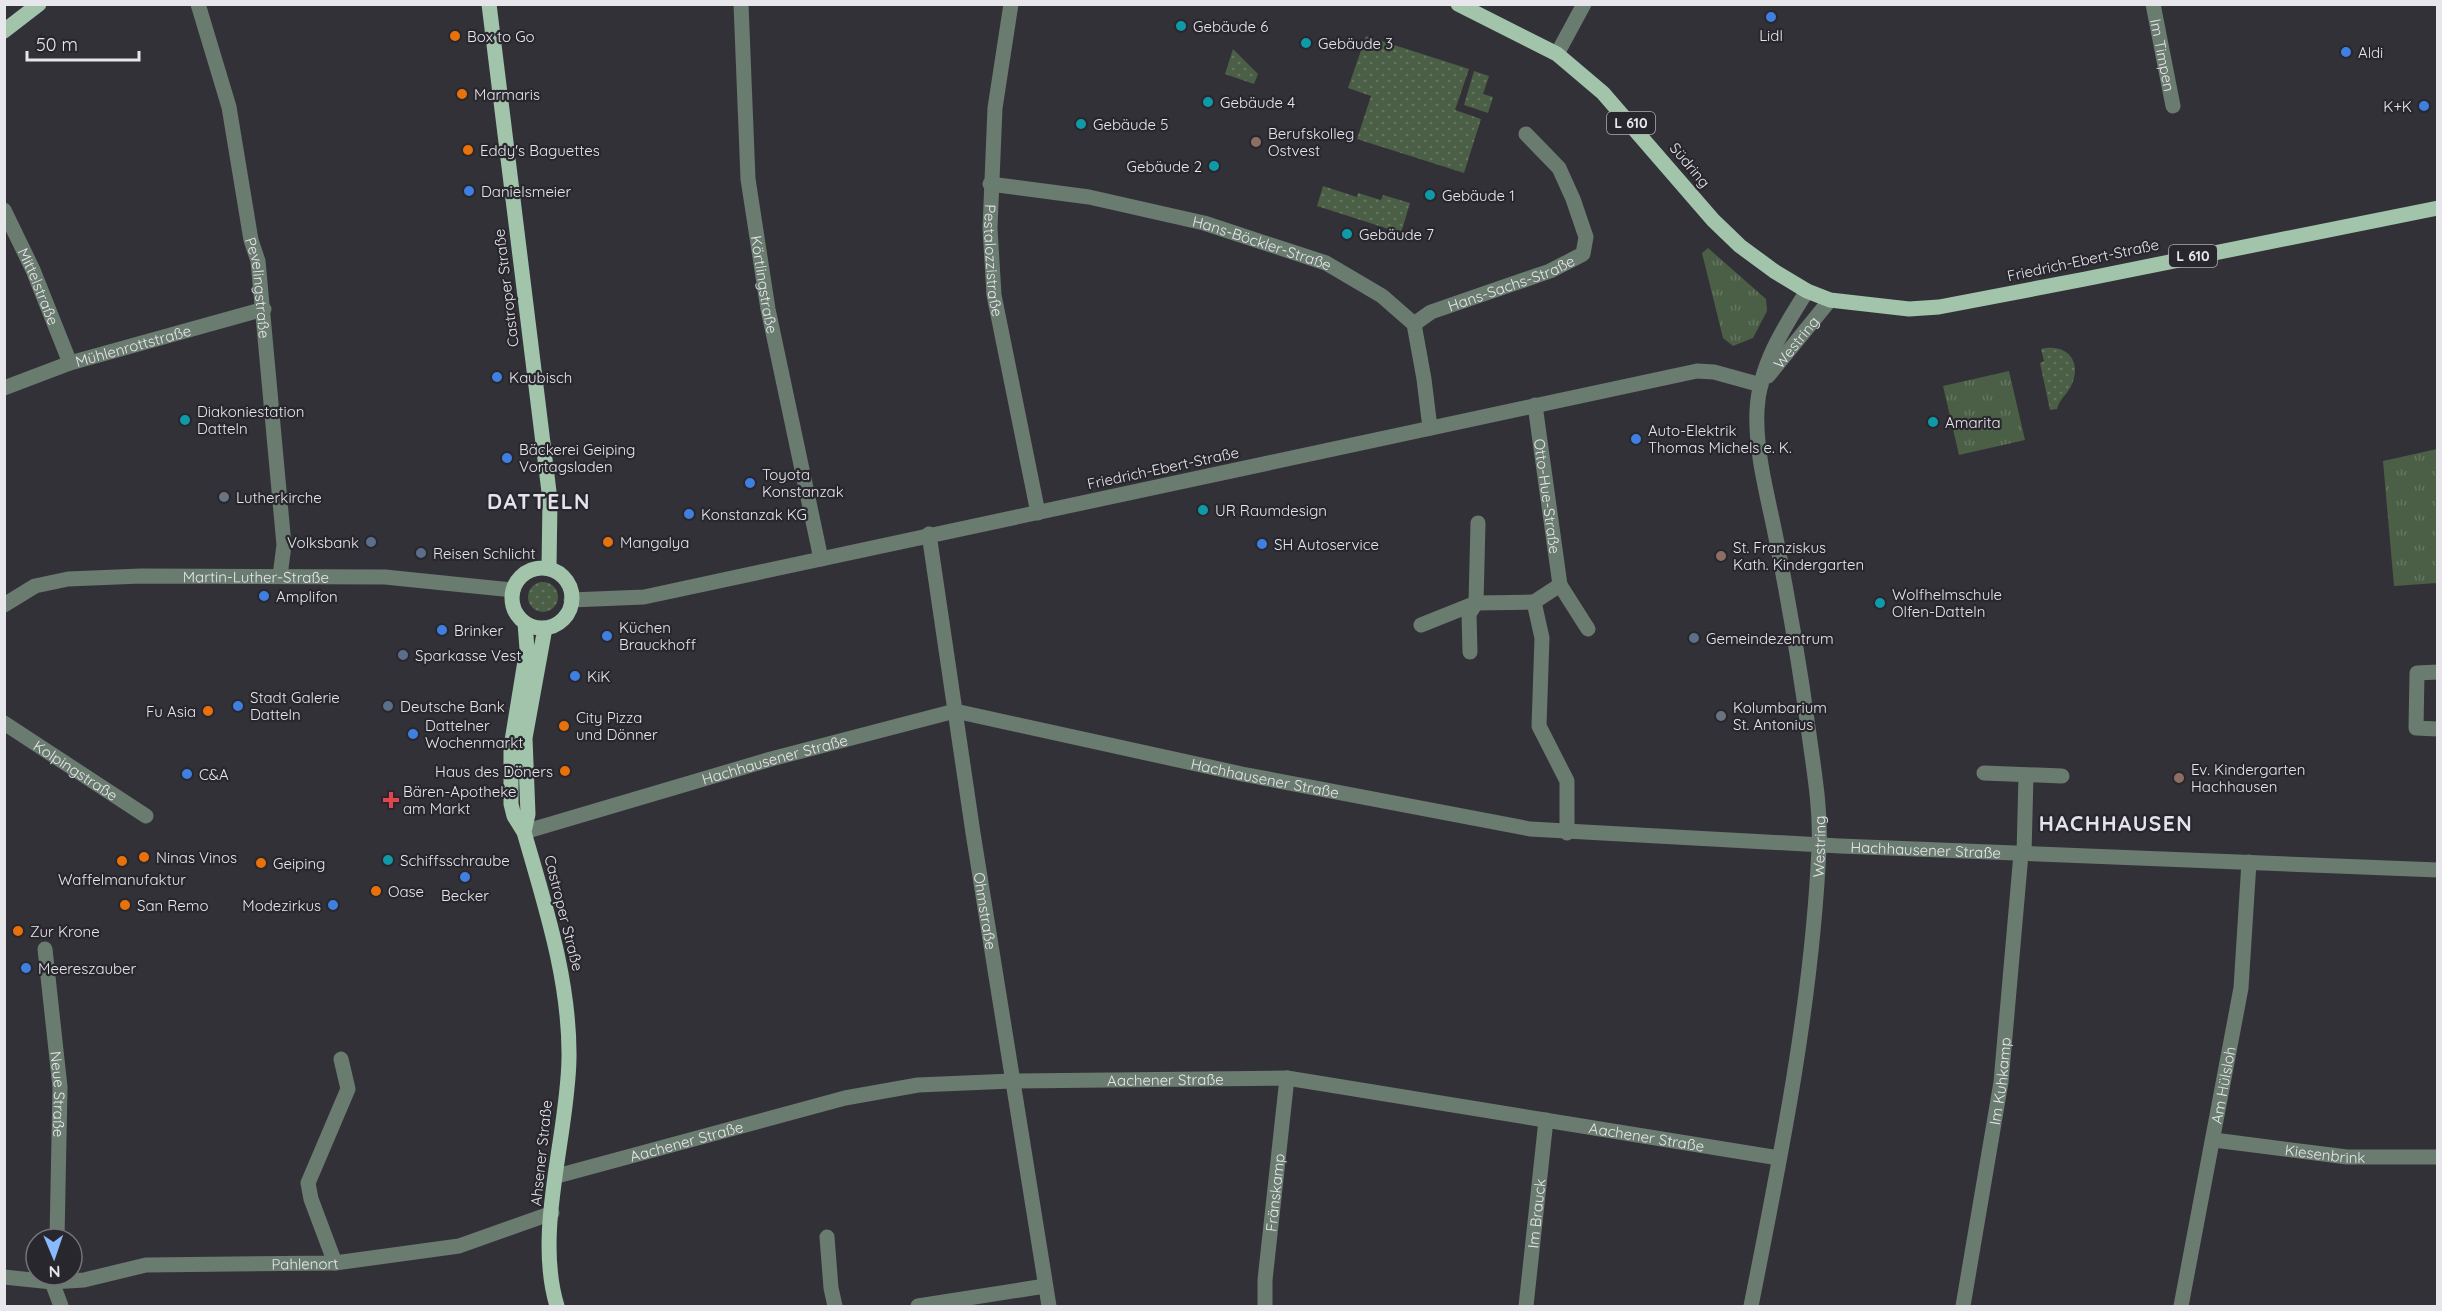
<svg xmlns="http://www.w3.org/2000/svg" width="2442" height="1311" viewBox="0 0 2442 1311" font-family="Quicksand,sans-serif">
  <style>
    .grass { fill: url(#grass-dots) }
    .park { fill: url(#park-tufts) }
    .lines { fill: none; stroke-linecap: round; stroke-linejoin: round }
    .minor { stroke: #6a7b6f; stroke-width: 15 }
    .major { stroke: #a1c4ab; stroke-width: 15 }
    .shop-dot { fill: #3f7fe0; stroke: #29272e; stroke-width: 2 }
    .culture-dot { fill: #0f9aa8; stroke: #29272e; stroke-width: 2 }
    .food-dot { fill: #e8710a; stroke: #29272e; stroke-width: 2 }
    .education-dot { fill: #8d6e63; stroke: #29272e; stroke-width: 2 }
    .worship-dot { fill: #6b7280; stroke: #29272e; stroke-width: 2 }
    .service-dot { fill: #5c6f8a; stroke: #29272e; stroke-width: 2 }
    .health-dot { fill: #e0444e; stroke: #29272e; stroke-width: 2 }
    .labels { text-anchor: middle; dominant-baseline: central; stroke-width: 4.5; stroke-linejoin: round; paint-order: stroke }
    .shield { fill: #29272e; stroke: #aeadb2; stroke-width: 1.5 }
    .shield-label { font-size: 14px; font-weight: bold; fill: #e7e6eb }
    .poi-label { font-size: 15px; fill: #e7e6eb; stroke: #29272e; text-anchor: start }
    .street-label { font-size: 15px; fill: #e7e6eb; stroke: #29272e }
    .district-label { font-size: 21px; font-weight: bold; letter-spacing: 1.5px; fill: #e5e2ec; stroke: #29272e }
  </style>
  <defs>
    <pattern id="grass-dots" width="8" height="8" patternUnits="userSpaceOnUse" patternTransform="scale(1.5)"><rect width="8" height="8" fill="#4a5f45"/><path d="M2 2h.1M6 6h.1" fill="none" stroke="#647660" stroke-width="1.8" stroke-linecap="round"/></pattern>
    <pattern id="park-tufts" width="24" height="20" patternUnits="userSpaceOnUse" patternTransform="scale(1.5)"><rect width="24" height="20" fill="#4a5f45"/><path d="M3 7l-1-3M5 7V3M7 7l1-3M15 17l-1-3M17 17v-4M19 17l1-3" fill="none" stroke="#647660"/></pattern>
  </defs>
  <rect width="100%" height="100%" fill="#333138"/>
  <path class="grass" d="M1366,36L1469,69L1455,110L1481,119L1464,173L1357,139L1371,96L1348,88Z
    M1233,49L1258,74L1254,84L1225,74Z
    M1474,71L1489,76L1483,94L1493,97L1488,113L1464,105Z
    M1323,186L1357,197L1358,193L1381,200L1383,195L1410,203L1401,233L1317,206Z
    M2046,348C2069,346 2081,362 2072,384C2068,394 2060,398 2057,409L2050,410L2040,363L2044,361L2041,349Z
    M528 597a15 15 0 1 1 30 0a15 15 0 1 1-30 0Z"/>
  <path class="park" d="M1708,248L1766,299L1767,311L1753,338L1733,346L1723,338L1702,253Z
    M2009,371L2025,440L1959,455L1943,386Z
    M2437,449V583L2394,586L2383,461Z"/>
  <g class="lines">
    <g class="minor">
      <path id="s1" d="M198,4L229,107L251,240L258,261L284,545L280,576"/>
      <path id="s2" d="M741,4L748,179L768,309L821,559"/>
      <path id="s3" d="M1011,4L995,108L990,228L994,295L1038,513"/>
      <path id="s4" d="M2153,4L2173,106"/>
      <path d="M1557,54L1584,4"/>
      <path id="s5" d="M990,184L1089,197L1204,223L1326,263L1382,296L1414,324L1424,379L1430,428"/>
      <path id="s6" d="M4,210L33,270L70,363"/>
      <path id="s7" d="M1414,324L1431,312L1550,271L1583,254L1586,237L1573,199L1559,168L1526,134"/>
      <path id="s8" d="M1768,376L1830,300"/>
      <path id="s9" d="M4,388L70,363L264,309"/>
      <path id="s10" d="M1535,405L1560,585L1534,602L1542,638L1539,726L1567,781V833"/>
      <path id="s11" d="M929,534L973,833L1049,1306"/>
      <path d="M1560,585L1588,629"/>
      <path d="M571,600L644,597L1697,371L1714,372L1761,385"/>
      <path id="s12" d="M4,605L35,586L68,579L141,576L385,577L513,590"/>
      <path d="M1421,625L1476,603L1534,602"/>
      <path d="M1470,652L1469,614L1476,603L1478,523"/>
      <path d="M2438,672L2417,673L2416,728L2438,729"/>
      <path id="s13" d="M4,723L146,816"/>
      <path d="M1984,773L2062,776"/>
      <path id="s14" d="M524,832L771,759L955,711L1242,774L1530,829L1840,846L2438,870"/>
      <path d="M2024,854L2026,775"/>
      <path id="s15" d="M45,949L60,1087L57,1239"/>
      <path id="s16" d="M2214,1140L2347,1157H2438"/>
      <path id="s17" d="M557,1176L845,1098L918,1085L1012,1081L1287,1078L1779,1158"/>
      <path d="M827,1237L831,1288L835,1306"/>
      <path d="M335,1263L311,1199L308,1183L348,1089L341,1059"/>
      <path d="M53,1275L52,1282L61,1306"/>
      <path id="s18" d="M4,1277L52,1282L84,1280L146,1265L335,1263L459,1246L552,1213"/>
      <path d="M918,1306L1045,1286"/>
      <path id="s19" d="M1265,1306V1280L1287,1078"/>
      <path id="s20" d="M1526,1306L1546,1120"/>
      <path id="s21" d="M1751,1306C1781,1155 1812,1003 1819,848C1821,810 1814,771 1809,734C1800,668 1789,603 1776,538C1768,497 1755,452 1757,410C1759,366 1784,327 1807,291"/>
      <path id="s22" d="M1963,1306L2001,1082L2021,854"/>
      <path id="s23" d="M2181,1306L2241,988L2249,862"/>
    </g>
    <path class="major" d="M489,4L550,500L549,568
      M1458,4L1557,54L1603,93L1713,220L1740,246L1774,271L1807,291L1830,300L1909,309L1939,307L2085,279L2438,208
      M4,31L39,4
      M512 598a30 30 0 1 1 60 0a30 30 0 1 1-60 0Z
      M525,623L527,649L511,747V804L514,816L524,832C545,905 570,981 569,1058C568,1136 534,1231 557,1306
      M524,832L528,814L525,738L545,628"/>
  </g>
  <g class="shop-dot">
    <circle cx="1771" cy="17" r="6"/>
    <circle cx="2346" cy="52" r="6"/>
    <circle cx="2424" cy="106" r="6"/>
    <circle cx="469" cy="191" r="6"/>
    <circle cx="497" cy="377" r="6"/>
    <circle cx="1636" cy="439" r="6"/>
    <circle cx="507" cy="458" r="6"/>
    <circle cx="750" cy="483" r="6"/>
    <circle cx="689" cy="514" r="6"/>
    <circle cx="1262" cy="544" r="6"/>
    <circle cx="264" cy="596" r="6"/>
    <circle cx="442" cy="630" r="6"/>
    <circle cx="607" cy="636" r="6"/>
    <circle cx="575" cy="676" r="6"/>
    <circle cx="238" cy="706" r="6"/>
    <circle cx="413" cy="734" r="6"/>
    <circle cx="187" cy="774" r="6"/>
    <circle cx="465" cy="877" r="6"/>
    <circle cx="333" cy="905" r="6"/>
    <circle cx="26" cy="968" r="6"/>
  </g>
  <g class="culture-dot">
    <circle cx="1181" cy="26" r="6"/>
    <circle cx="1306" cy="43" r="6"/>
    <circle cx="1208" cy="102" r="6"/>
    <circle cx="1081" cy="124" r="6"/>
    <circle cx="1214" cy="166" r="6"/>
    <circle cx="1430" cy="195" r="6"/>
    <circle cx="1347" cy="234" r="6"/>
    <circle cx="185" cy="420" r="6"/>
    <circle cx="1933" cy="422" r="6"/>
    <circle cx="1203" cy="510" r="6"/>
    <circle cx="1880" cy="603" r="6"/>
    <circle cx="388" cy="860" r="6"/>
  </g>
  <g class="food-dot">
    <circle cx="455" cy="36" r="6"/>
    <circle cx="462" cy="94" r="6"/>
    <circle cx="468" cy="150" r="6"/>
    <circle cx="608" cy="542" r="6"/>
    <circle cx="208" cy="711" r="6"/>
    <circle cx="564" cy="726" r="6"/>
    <circle cx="565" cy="771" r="6"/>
    <circle cx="144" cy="857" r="6"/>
    <circle cx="122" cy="861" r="6"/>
    <circle cx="261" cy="863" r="6"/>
    <circle cx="376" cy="891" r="6"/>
    <circle cx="125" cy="905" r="6"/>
    <circle cx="18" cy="931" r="6"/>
  </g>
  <g class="education-dot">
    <circle cx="1256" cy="142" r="6"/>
    <circle cx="1721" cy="556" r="6"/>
    <circle cx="2179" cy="778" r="6"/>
  </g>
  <g class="worship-dot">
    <circle cx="224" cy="497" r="6"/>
    <circle cx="1721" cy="716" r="6"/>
  </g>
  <g class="service-dot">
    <circle cx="371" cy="542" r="6"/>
    <circle cx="421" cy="553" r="6"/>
    <circle cx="1694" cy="638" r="6"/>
    <circle cx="403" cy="655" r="6"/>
    <circle cx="388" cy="706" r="6"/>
  </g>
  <path class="health-dot" d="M388 791h6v6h6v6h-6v6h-6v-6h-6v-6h6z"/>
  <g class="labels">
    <g class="shield">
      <rect x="1607" y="112" width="48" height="22" rx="4.5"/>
      <rect x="2169" y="245" width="48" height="22" rx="4.5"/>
    </g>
    <g class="shield-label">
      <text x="1631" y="123">L 610</text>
      <text x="2193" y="256">L 610</text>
    </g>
    <g class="poi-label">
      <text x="1193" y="26">Gebäude 6</text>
      <text x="1771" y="35" text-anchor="middle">Lidl</text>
      <text x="467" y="36">Box to Go</text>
      <text x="1318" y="43">Gebäude 3</text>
      <text x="2358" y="52">Aldi</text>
      <text x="474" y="94">Marmaris</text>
      <text x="1220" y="102">Gebäude 4</text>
      <text x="2412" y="106" text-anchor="end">K+K</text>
      <text x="1093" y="124">Gebäude 5</text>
      <text x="1268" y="133">Berufskolleg<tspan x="1268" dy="17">Ostvest</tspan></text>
      <text x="480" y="150">Eddy's Baguettes</text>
      <text x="1202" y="166" text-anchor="end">Gebäude 2</text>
      <text x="481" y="191">Danielsmeier</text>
      <text x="1442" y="195">Gebäude 1</text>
      <text x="1359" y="234">Gebäude 7</text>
      <text x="509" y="377">Kaubisch</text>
      <text x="197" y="411">Diakoniestation<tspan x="197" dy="17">Datteln</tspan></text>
      <text x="1945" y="422">Amarita</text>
      <text x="1648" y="430">Auto-Elektrik<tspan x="1648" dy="17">Thomas Michels e. K.</tspan></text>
      <text x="519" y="449">Bäckerei Geiping<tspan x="519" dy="17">Vortagsladen</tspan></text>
      <text x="762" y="474">Toyota<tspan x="762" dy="17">Konstanzak</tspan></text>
      <text x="236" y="497">Lutherkirche</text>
      <text x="1215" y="510">UR Raumdesign</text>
      <text x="701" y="514">Konstanzak KG</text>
      <text x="359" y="542" text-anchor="end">Volksbank</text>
      <text x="620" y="542">Mangalya</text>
      <text x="1274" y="544">SH Autoservice</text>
      <text x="1733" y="547">St. Franziskus<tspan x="1733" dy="17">Kath. Kindergarten</tspan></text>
      <text x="433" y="553">Reisen Schlicht</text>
      <text x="1892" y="594">Wolfhelmschule<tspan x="1892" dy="17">Olfen-Datteln</tspan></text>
      <text x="276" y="596">Amplifon</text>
      <text x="619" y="627">Küchen<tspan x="619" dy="17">Brauckhoff</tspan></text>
      <text x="454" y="630">Brinker</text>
      <text x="1706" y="638">Gemeindezentrum</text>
      <text x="415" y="655">Sparkasse Vest</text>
      <text x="587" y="676">KiK</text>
      <text x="250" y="697">Stadt Galerie<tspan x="250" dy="17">Datteln</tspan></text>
      <text x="400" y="706">Deutsche Bank</text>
      <text x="1733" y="707">Kolumbarium<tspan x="1733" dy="17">St. Antonius</tspan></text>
      <text x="196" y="711" text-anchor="end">Fu Asia</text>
      <text x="576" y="717">City Pizza<tspan x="576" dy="17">und Dönner</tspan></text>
      <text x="425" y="725">Dattelner<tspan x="425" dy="17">Wochenmarkt</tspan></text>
      <text x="2191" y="769">Ev. Kindergarten<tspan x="2191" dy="17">Hachhausen</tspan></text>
      <text x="553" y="771" text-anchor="end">Haus des Döners</text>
      <text x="199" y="774">C&amp;A</text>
      <text x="403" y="791">Bären-Apotheke<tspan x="403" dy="17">am Markt</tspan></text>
      <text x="156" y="857">Ninas Vinos</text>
      <text x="400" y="860">Schiffsschraube</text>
      <text x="273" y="863">Geiping</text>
      <text x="122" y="879" text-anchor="middle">Waffelmanufaktur</text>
      <text x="388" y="891">Oase</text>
      <text x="465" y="895" text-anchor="middle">Becker</text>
      <text x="137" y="905">San Remo</text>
      <text x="321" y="905" text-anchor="end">Modezirkus</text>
      <text x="30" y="931">Zur Krone</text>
      <text x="38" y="968">Meereszauber</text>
    </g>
    <g class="street-label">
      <text stroke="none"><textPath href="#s4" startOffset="52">Im Timpen</textPath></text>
      <text transform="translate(1690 165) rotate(50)">Südring</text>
      <text stroke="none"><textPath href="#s5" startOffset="279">Hans-Böckler-Straße</textPath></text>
      <text stroke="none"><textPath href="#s3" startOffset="258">Pestalozzistraße</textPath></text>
      <text transform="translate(2083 260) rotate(-12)">Friedrich-Ebert-Straße</text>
      <text stroke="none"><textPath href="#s7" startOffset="106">Hans-Sachs-Straße</textPath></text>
      <text stroke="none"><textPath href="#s2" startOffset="282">Körtlingstraße</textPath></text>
      <text stroke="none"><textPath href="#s6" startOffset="84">Mittelstraße</textPath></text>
      <text stroke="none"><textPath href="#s1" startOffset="291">Pevelingstraße</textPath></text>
      <text transform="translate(506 288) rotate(-97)">Castroper Straße</text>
      <text stroke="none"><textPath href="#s8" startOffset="44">Westring</textPath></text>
      <text stroke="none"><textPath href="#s9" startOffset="136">Mühlenrottstraße</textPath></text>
      <text transform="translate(1163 468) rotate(-12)">Friedrich-Ebert-Straße</text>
      <text stroke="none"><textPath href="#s10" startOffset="92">Otto-Hue-Straße</textPath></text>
      <text stroke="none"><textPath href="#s12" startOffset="258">Martin-Luther-Straße</textPath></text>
      <text stroke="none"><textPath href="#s14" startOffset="261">Hachhausener Straße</textPath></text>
      <text stroke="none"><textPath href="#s13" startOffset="86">Kolpingstraße</textPath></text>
      <text stroke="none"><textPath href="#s14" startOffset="765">Hachhausener Straße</textPath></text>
      <text stroke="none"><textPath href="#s21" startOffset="465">Westring</textPath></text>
      <text stroke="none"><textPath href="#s14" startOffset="1431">Hachhausener Straße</textPath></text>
      <text stroke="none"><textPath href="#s11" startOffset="381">Ohmstraße</textPath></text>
      <text transform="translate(564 913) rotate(76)">Castroper Straße</text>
      <text stroke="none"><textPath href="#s17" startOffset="620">Aachener Straße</textPath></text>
      <text stroke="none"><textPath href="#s22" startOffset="228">Im Kuhkamp</textPath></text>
      <text stroke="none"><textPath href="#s23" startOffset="225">Am Hülsloh</textPath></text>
      <text stroke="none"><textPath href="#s15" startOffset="146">Neue Straße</textPath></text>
      <text stroke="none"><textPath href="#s17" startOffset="1106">Aachener Straße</textPath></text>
      <text stroke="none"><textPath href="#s17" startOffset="134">Aachener Straße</textPath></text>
      <text transform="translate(541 1153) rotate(-84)">Ahsener Straße</text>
      <text stroke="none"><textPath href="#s16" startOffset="112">Kiesenbrink</textPath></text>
      <text stroke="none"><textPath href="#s19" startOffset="114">Fränskamp</textPath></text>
      <text stroke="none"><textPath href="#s20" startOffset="93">Im Brauck</textPath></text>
      <text stroke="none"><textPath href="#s18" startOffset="303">Pahlenort</textPath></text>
    </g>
    <g class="district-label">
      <text x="539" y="501">DATTELN</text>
      <text x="2116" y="823">HACHHAUSEN</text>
    </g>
  </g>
  <rect width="2442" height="1311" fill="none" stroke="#e7e6eb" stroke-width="12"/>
  <g transform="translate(54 1257) rotate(178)"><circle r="28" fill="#29272e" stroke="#75737a" stroke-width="1.5"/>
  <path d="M0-4.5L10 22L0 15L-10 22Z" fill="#8bbafc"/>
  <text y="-9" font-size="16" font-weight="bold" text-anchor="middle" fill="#e7e6eb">N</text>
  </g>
  <path d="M27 51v9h112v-9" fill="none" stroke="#e7e6eb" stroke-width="3"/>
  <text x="36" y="51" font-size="18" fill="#e7e6eb" stroke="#29272e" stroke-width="4.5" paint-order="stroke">50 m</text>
</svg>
